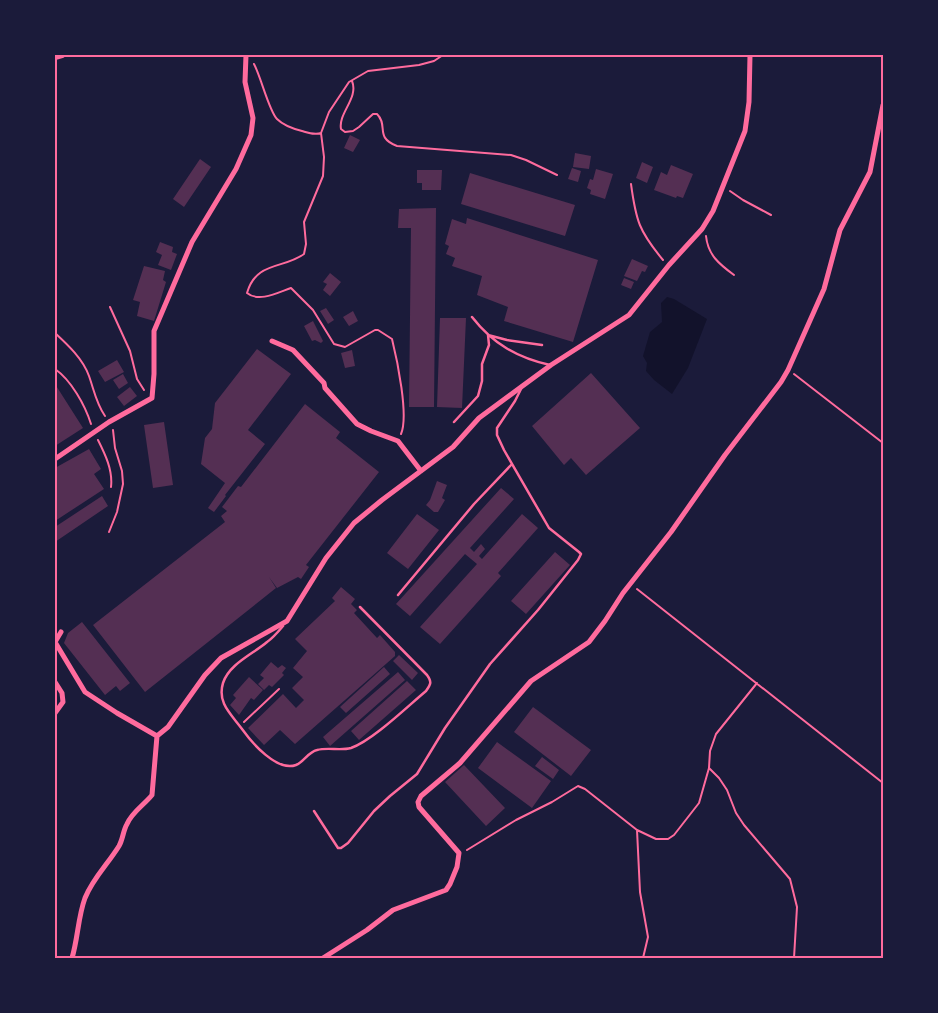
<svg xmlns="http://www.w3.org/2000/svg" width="938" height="1013" viewBox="0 0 938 1013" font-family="'IBM Plex Sans',sans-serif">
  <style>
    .water { fill: #12122b }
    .building { fill: #542f53 }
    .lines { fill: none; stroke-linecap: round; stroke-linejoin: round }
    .path { stroke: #ff6b9d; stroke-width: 2 }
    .service { stroke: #ff6b9d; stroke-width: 2.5 }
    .minor { stroke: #ff6b9d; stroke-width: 5 }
    .tertiary { stroke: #ff6b9d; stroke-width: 6 }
    .neatline { fill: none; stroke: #ff6b9d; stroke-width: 2 }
  </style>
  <rect width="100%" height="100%" fill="#1b1b3a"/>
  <path class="water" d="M667,297L674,299L707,319L688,368L672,394L654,380L646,371L647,363L643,356L650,332L662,322L661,303Z"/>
  <path class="building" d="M350,135L360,140L353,152L344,148Z
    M575,153L591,156L589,169L573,167Z
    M200,159L211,167L184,207L173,199Z
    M642,162L653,167L647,183L636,178Z
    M671,165L693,174L683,198L677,196L676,198L654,190L661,172L667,175Z
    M572,168L581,171L578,182L568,179Z
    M596,169L613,174L605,199L590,194L591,190L587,188L590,179L593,180Z
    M417,170H442L441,190H422V183H417Z
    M470,173L575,205L565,236L461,204Z
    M436,208L434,407H409L411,228H398L399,209Z
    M467,218L598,260L573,342L504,321L508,307L477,295L482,276L452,266L455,258L446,254L449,246L445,244L452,219L466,224Z
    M160,242L173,247L172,252L177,254L171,270L158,265L162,255L156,252Z
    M632,259L648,266L645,272L642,271L637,281L624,276Z
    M144,266L165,271L163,280L166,282L154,321L137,316L140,302L133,300Z
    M330,273L341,282L330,296L323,290L327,284L323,282Z
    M624,278L634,282L631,289L621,285Z
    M326,308L334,320L328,324L320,311Z
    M353,311L358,321L349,326L343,317Z
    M440,318H466L462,408L437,407Z
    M313,321L323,341L321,343L315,340L312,341L304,326Z
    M257,349L291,374L248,430L265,444L225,495L226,496L214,512L208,508L225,483L201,464L205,438L212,429L215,403Z
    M352,350L355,366L345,368L341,353Z
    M117,360L124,372L105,382L98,371Z
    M591,373L640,428L586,475L571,458L564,465L532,426Z
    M123,374L128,383L119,389L113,380Z
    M55,384L83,428L55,446Z
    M130,387L137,396L124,406L117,397Z
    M305,404L340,432L336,438L379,472L306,565L309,567L301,579L298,577L277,588L269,577L276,588L145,692L93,625L225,522L221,516L227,511L222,507L238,486L241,487Z
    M164,422L173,485L153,488L144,425Z
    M89,449L101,469L94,474L104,489L55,521V468Z
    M437,481L447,485L442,498L445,500L438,512H434L426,505L430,500Z
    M501,488L514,499L470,548L474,552L481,544L485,549L479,556L482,559L522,514L538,528L498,573L501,576L440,644L420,627L477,564L465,554L410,616L396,604Z
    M102,496L108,506L55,542V527Z
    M417,514L439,530L408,569L387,553Z
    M555,552L570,565L526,614L511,601Z
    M341,587L355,599L351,604L357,610L354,613L377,638L380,635L395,652V656L295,744L280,730L264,745L248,728L283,694L296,708L304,700L292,688L303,677L293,668L307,651L295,639L335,601L332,598Z
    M82,622L130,683L120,691L116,686L105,695L64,643L68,633Z
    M399,655L418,673L412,680L393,661Z
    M271,662L278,668L282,665L286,668L282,673L284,675L272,687L269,685L264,690L258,684L264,678L260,675Z
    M384,667L390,674L346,713L340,707Z
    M398,672L405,680L330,746L323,737Z
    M249,677L263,690L254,700L251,698L239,715L230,705L236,698L233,695Z
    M407,681L416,690L359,740L351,731Z
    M533,707L591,750L571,776L514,732Z
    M497,742L551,781L532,808L478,768Z
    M542,757L559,770L553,779L535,766Z
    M464,765L505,808L486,826L445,782Z"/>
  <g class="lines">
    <path class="path" d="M254,64C261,77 269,111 277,119C283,125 294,129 302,131C309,133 314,135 321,133
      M352,81C359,98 338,113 341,129L345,132L353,131L359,127L373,114H377C389,126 374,137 397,146L511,155L526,160L557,175
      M631,184C636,221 639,231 663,260
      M730,191L743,200L771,215
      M706,236C708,255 719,264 734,275
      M110,307L130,351L137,379L144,390
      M55,333C68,345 83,359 89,376C94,390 96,403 105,416
      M55,369C71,380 85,405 91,424
      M794,374L883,443
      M401,434C409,416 397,359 392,339L378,330H375L345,347L334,344L313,310L291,288C279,292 259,303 247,293C256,261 284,269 304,254L306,244L304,222L323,176L324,157L321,133L329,112L349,82L368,71L419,65L434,61L443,55
      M98,440C105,454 113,470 111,487
      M109,532L117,512L123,484L122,471L115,448L113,430
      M637,589L883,783
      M757,683L716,734L710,751L709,768L719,778L727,790L736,813L744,825L790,879L797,907L794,958
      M244,722L279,689
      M637,830L640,892L648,937L643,958
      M467,850L516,820L552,802L578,786L585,789L637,830L656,839H668L674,835L699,803L709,768"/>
    <path class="service" d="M472,317C493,344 518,358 550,365
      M454,422L478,396L482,381V364L489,345L488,335L507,340L542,345
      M398,595L474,504L512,464
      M283,626C278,632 273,638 267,642C253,654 229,664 223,683C217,703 231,714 242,729C252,743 277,772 296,765C304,762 308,752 317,750C328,747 340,751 351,748C372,741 408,706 426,691C431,684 432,682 427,675L360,607
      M314,811L338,848H341L348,843L374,811L390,796L417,774L445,728L490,664L538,610L578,560L581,554L579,552L549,528L504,450L497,435V428L515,401L521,389"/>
    <path class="minor" d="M272,341L293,350L324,383L325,388L357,424L371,431L398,441L421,471
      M55,459L109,422L152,398L154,374V331L192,242L236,169L251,135L253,118L245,82L246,55
      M61,632L55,642L85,692L117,713L157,736
      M55,682L62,693L63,702L55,713
      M72,958C78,938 78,917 85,898C93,878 108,864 119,846C123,839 123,831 127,824C132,812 144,805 152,795L157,736L168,727L205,675L221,658L287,621L326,558L354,523L382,500L453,447L479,418L551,365L629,315L669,265L702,229L713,211L745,131L749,102L750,55
      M323,958L367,930L393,910L446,890L450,884L457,867L459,853L419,807L418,802L421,796L460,763L531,681L589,642L605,621L623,593L671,532L725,455L781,382L788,370L824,289L840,230L870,172L883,105"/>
    <path class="tertiary" d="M55,57L62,55"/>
  </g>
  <rect width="938" height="1013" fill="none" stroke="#1b1b3a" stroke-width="112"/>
  <rect x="56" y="56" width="826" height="901" class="neatline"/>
</svg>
